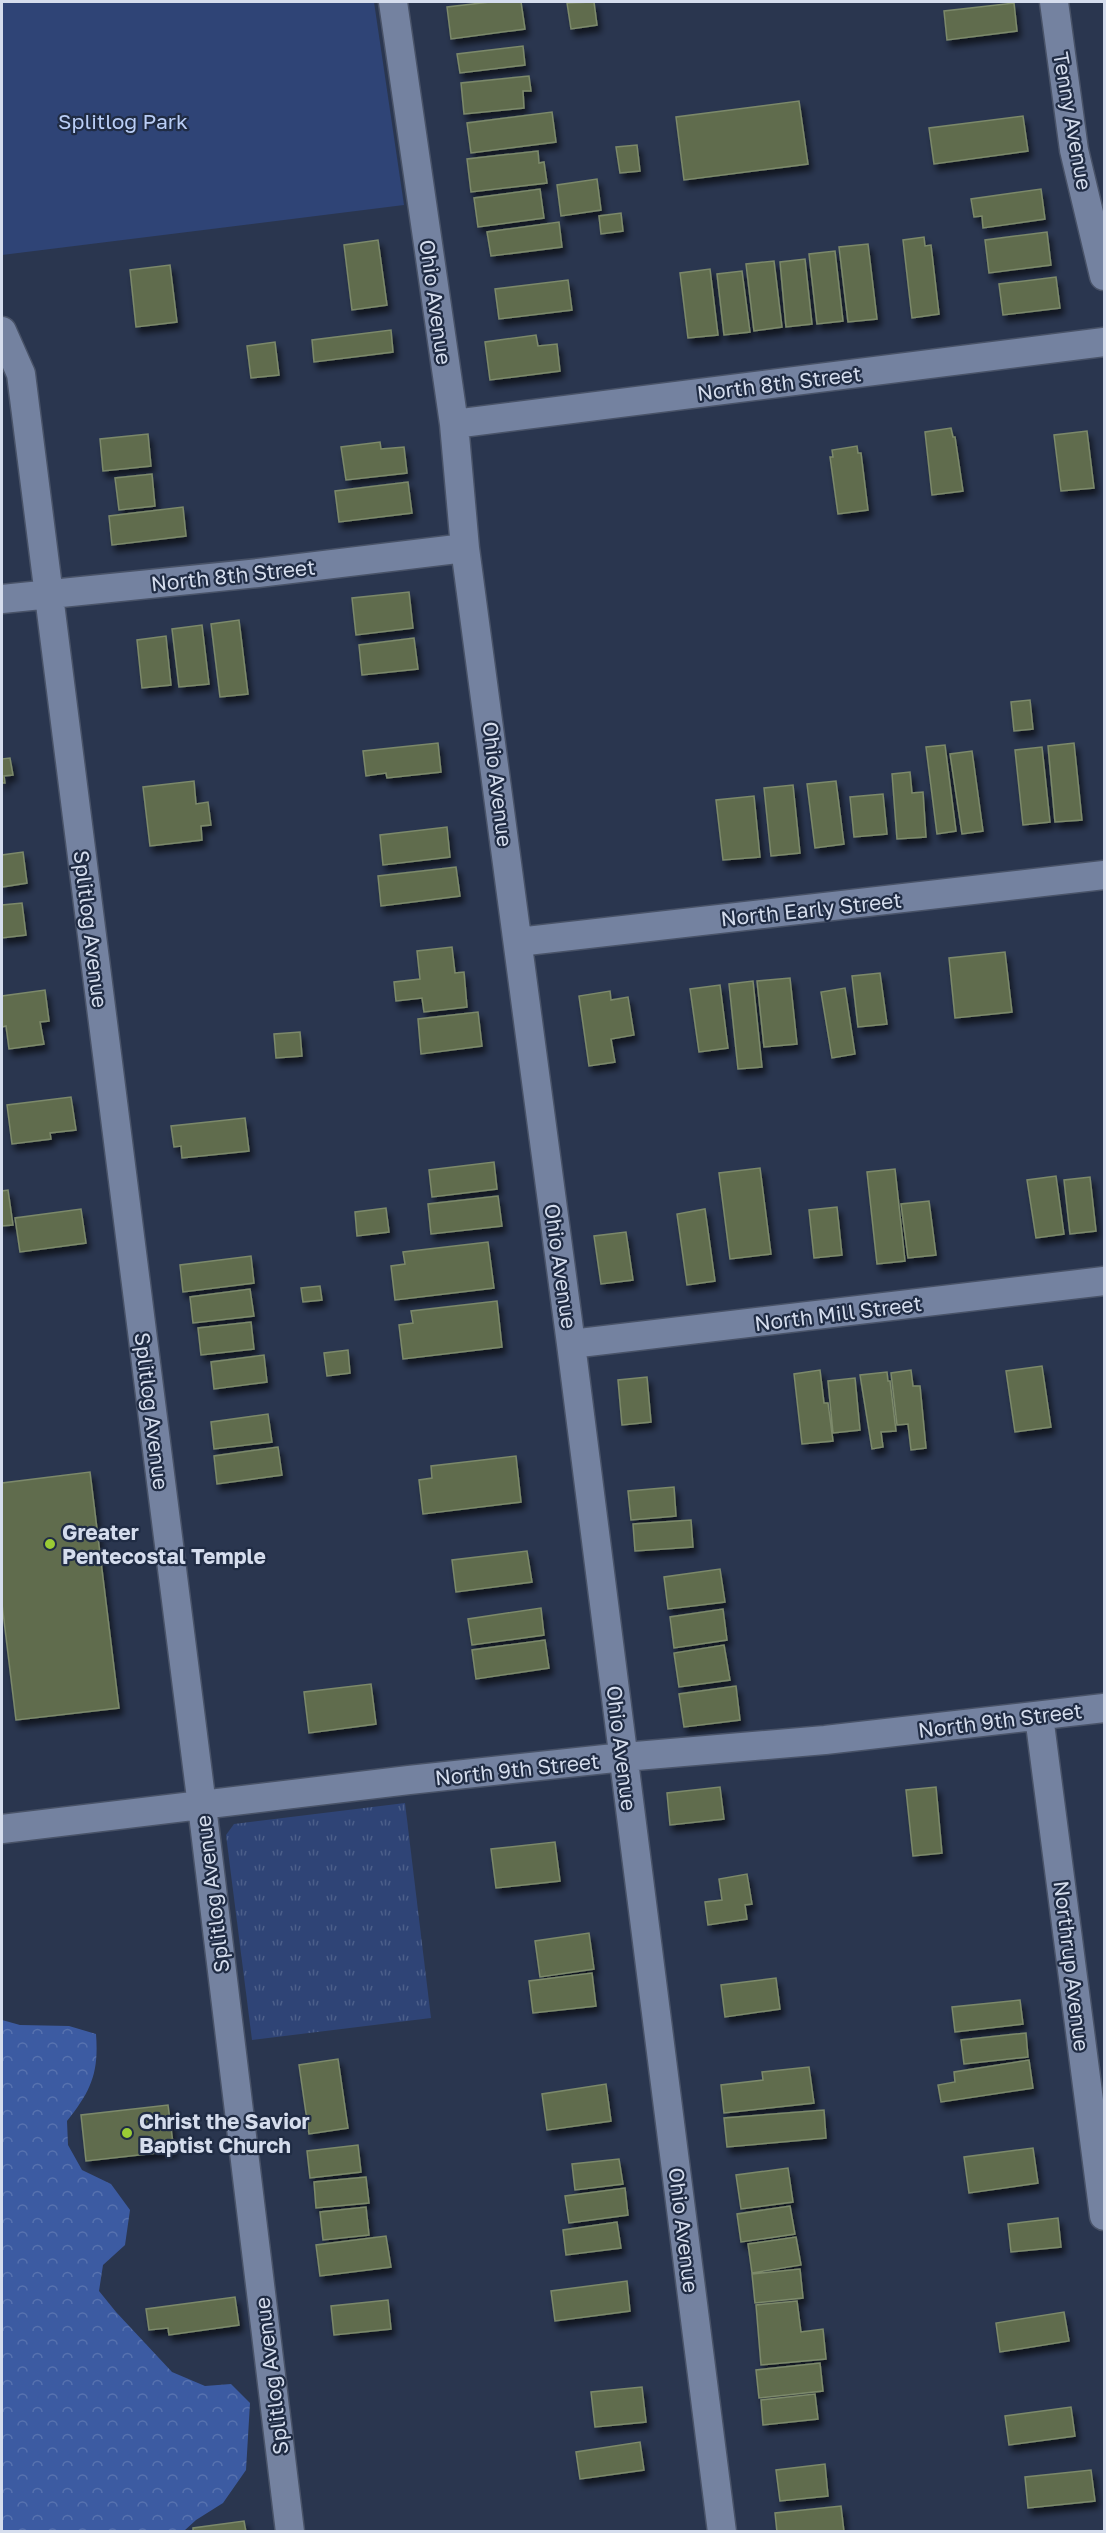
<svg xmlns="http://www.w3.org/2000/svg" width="1106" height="2533" viewBox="0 0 1106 2533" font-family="'Golos Text',sans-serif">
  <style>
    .grass { fill: url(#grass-tufts) }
    .forest { fill: url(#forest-crowns) }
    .green { fill: #2f4476 }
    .building { fill: #606c4e; stroke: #7c896a; stroke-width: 1.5; filter: url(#shadow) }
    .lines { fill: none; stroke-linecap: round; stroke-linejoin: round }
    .minor-casing { stroke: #495368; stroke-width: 31 }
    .minor { stroke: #7482a0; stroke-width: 28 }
    .poi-dot { fill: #9acb35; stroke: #202c44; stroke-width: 2 }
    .labels { text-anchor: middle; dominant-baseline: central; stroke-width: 4.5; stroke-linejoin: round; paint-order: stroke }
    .park-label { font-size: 21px; fill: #bacef6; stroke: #202c44 }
    .street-label { font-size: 21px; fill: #d5dded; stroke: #202c44 }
    .poi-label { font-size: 21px; font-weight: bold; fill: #d5dded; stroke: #202c44; text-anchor: start }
  </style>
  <defs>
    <pattern id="grass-tufts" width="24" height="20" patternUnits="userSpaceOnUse" patternTransform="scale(1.5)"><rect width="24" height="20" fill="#2f4476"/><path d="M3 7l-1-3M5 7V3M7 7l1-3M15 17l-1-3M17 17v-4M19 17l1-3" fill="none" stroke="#4c5f8a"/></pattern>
    <pattern id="forest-crowns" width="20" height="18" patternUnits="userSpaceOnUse" patternTransform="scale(1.5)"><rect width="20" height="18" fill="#3c5ba2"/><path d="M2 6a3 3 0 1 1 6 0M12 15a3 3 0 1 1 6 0" fill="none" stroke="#5772af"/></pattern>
    <filter id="shadow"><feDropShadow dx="3.5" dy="6" stdDeviation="3" flood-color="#0009"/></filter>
  </defs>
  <rect width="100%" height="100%" fill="#2a364f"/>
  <path class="grass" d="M405,1803L431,2018L252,2040L226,1835L234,1824Z"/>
  <path class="forest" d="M2,2020L20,2025L69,2026L96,2034C99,2073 91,2091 67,2121L68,2145L82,2170L111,2184L130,2210L125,2245L103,2265L99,2291L116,2312L172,2372L205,2386L231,2384L250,2403L246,2470L223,2503L196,2520L184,2531H2Z"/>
  <path class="green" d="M2,2H374L404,205L2,255Z"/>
  <path class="building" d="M490,2H521L525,29L451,39L447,7Z
    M594,2L597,25L571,29L567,3Z
    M1014,3L1017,31L947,40L944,11Z
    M523,46L525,65L460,73L457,54Z
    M529,76L531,91H523L524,108L464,114L461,83Z
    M799,101L808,164L684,180L676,117Z
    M552,112L556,142L471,153L467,123Z
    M1023,116L1028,151L934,164L929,128Z
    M637,145L640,171L620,173L616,147Z
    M538,151L539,163L544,162L547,183L471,192L467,159Z
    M597,179L601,210L561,216L557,185Z
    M540,189L544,218L478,227L474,198Z
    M1041,189L1045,219L983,228L982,216L974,217L971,199Z
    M621,213L623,231L601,234L599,216Z
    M559,222L562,247L491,256L487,232Z
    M1047,232L1051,265L989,273L985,240Z
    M924,237L925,246L931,245L939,314L912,318L903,240Z
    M378,240L387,305L352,310L344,245Z
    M868,244L877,319L848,322L839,247Z
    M835,251L843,321L817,324L809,254Z
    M805,259L812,324L786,327L780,262Z
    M774,261L782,327L754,331L746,264Z
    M170,265L177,322L136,327L130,270Z
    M710,269L718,335L688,338L680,273Z
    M742,271L750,332L724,335L717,274Z
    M1056,277L1060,308L1003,315L999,284Z
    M568,280L572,310L499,319L495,289Z
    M391,330L393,352L314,362L312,340Z
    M536,335L538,346L557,344L560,371L490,380L485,342Z
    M275,342L279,375L251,378L247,346Z
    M951,428L953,437H955L963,491L932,495L925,432Z
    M1087,431L1094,488L1061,491L1054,435Z
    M148,434L151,466L103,471L100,439Z
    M380,442L381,449L404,447L407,473L346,480L341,447Z
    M857,446L858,453H861L868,510L838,514L830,457H833L832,450Z
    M152,474L155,506L119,510L115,478Z
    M408,482L412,513L339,522L335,491Z
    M183,507L186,536L112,545L109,516Z
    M409,592L413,628L356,635L352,598Z
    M239,620L248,694L220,697L211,624Z
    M202,625L209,684L179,687L172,629Z
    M166,636L171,685L142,688L137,640Z
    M414,638L418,669L362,675L359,645Z
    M1030,700L1033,729L1014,731L1011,702Z
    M438,743L441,772L387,778L386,773L366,776L363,751Z
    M1074,743L1082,820L1055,822L1048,746Z
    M945,745L956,831L937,834L926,747Z
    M1042,747L1050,822L1023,825L1015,750Z
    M972,751L983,831L962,834L950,754Z
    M2,756V759L10,758L13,775L4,776L5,783H2Z
    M910,772L912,793L923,792L926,837L897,839L892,774Z
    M194,781L196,804L208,802L211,825L201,826L202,840L150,846L143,787Z
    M836,781L844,844L815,848L807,784Z
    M793,785L800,853L771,856L764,788Z
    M883,794L887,834L854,837L850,797Z
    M754,796L760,857L723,860L716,800Z
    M447,827L450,857L383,865L380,835Z
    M23,852L27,883L2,887V855Z
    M456,867L460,896L381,906L378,876Z
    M22,903L26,935L2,938V905Z
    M452,947L455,973L464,972L467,1007L424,1012L422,998L396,1001L394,982L420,979L417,951Z
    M1005,952L1012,1012L955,1018L949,958Z
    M880,973L887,1024L858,1027L852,976Z
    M790,978L797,1044L764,1047L757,981Z
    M753,981L762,1067L738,1069L729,984Z
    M720,985L728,1048L699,1052L690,989Z
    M845,988L855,1054L832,1058L821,992Z
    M45,990L49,1021L40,1022L44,1044L9,1049L6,1026L2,1027V996Z
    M610,991L611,1000L628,997L634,1035L611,1039L615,1062L589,1066L579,996Z
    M478,1012L482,1046L421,1054L418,1019Z
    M300,1032L302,1056L276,1058L274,1034Z
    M71,1097L76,1130L50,1133L51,1139L12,1144L7,1105Z
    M245,1118L249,1151L182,1158L181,1146L174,1147L171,1126Z
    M494,1162L497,1189L432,1197L429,1170Z
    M760,1168L771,1254L730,1259L719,1173Z
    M895,1169L905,1261L877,1264L867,1172Z
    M1056,1176L1064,1234L1036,1238L1027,1180Z
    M1090,1177L1096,1231L1070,1234L1064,1180Z
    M8,1190L13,1225L2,1226V1191Z
    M498,1196L502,1226L431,1234L428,1204Z
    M929,1201L936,1255L908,1258L901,1204Z
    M837,1207L842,1255L814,1258L809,1210Z
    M386,1208L389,1232L357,1236L355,1212Z
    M81,1209L86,1243L20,1252L15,1218Z
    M705,1209L715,1281L687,1285L677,1214Z
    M626,1232L633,1280L601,1284L594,1236Z
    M488,1242L494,1288L395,1300L391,1266L405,1264L403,1252Z
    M251,1256L254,1283L183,1292L180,1265Z
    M320,1286L322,1300L303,1302L301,1288Z
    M250,1289L254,1316L193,1323L190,1297Z
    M497,1301L502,1347L403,1359L399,1325L413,1323L411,1311Z
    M251,1322L254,1349L201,1355L198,1328Z
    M348,1350L350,1373L327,1376L324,1353Z
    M264,1355L267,1382L214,1389L211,1362Z
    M1042,1366L1051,1427L1015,1432L1006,1371Z
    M820,1370L824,1403H828L833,1441L802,1444L794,1374Z
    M911,1370L913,1386H920L926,1448L911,1450L908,1424L897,1425L891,1373Z
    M887,1372L888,1381H890L896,1431L881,1432L883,1447L872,1449L860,1375Z
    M647,1377L651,1422L622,1425L618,1380Z
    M855,1378L860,1430L833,1433L828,1381Z
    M268,1414L272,1442L214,1449L211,1422Z
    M278,1447L282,1475L217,1484L214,1456Z
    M516,1456L521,1502L423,1514L419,1480L432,1478L431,1466Z
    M90,1472L119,1708L16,1720L2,1604V1483Z
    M674,1487L676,1516L631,1520L628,1491Z
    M691,1520L693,1547L635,1551L633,1524Z
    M527,1551L532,1582L456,1592L452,1560Z
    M720,1569L725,1602L668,1609L664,1577Z
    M541,1608L544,1635L472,1645L468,1619Z
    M723,1609L727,1640L674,1648L670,1617Z
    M545,1640L549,1668L476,1679L472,1650Z
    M724,1645L730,1680L679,1687L674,1653Z
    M371,1684L376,1724L309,1733L304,1692Z
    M736,1686L740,1720L684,1727L679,1694Z
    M720,1787L724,1819L670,1825L667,1793Z
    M936,1787L942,1853L913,1856L906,1790Z
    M555,1842L560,1881L496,1888L491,1849Z
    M747,1874L752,1904L745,1905L747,1919L708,1925L705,1902L722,1900L719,1879Z
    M589,1933L594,1969L540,1977L535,1941Z
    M592,1973L596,2006L533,2013L529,1981Z
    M776,1978L780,2009L725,2017L721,1985Z
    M1020,2000L1023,2024L955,2032L952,2007Z
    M1026,2033L1028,2057L964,2064L961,2040Z
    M338,2059L348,2128L309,2134L299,2065Z
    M1029,2060L1033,2088L941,2102L938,2085L955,2082L954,2072Z
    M809,2067L814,2103L724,2113L721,2085L763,2080L762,2072Z
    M606,2084L611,2121L547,2130L542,2094Z
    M168,2105L174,2151L86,2161L81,2115Z
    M824,2110L826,2138L727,2147L724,2118Z
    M358,2145L361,2172L310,2178L307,2151Z
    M1033,2148L1038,2183L969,2193L964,2157Z
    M619,2159L623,2184L575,2190L572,2164Z
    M788,2168L793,2202L741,2209L736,2175Z
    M366,2177L369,2203L316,2208L314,2182Z
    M625,2188L628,2215L569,2223L565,2196Z
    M790,2206L795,2234L741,2242L737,2214Z
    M366,2207L369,2235L323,2240L320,2212Z
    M1058,2218L1061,2247L1011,2252L1008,2224Z
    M617,2222L621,2248L566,2255L563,2230Z
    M386,2236L391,2267L320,2276L316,2245Z
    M796,2237L801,2265L752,2273L748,2244Z
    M800,2269L803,2298L755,2303L752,2274Z
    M627,2281L630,2311L555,2321L551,2291Z
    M235,2297L239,2325L169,2335L168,2328L149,2330L146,2309Z
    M388,2300L391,2329L334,2335L331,2306Z
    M797,2301L801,2332L823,2329L826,2359L761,2365L756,2305Z
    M1064,2312L1069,2341L1000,2352L996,2323Z
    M820,2363L823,2391L759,2398L756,2370Z
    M642,2387L646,2422L595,2427L591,2392Z
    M815,2394L818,2419L763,2425L761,2400Z
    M1071,2407L1075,2436L1009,2445L1005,2416Z
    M640,2442L644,2470L580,2479L576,2452Z
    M825,2464L828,2496L780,2501L776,2470Z
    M1091,2470L1095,2501L1028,2508L1025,2477Z
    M841,2506L844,2532H777L775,2513Z
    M244,2521L246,2532H193V2528Z"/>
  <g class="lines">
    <g class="minor-casing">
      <path id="minor" d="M393,2L454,424L465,548L571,1344L722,2532
        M1054,2L1074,150L1104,276
        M2,331L21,374L202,1806L290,2532
        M454,424L1104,342
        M2,599L258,573L465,548
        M518,942L1104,875
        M571,1344L1104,1281
        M1039,1716L1104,2216
        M2,1829L409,1780L624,1757L825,1740L1104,1708"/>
    </g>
    <use href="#minor" class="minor"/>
  </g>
  <g class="poi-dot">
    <circle cx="50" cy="1544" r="6"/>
    <circle cx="127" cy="2133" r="6"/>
  </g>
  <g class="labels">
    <g class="park-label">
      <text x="123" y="121">Splitlog Park</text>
    </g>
    <g class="street-label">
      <text transform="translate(1073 121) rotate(80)">Tenny Avenue</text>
      <text transform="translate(436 302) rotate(82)">Ohio Avenue</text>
      <text transform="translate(779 383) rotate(-7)">North 8th Street</text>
      <text transform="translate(233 575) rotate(-6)">North 8th Street</text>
      <text transform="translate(498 784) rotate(83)">Ohio Avenue</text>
      <text transform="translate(811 909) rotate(-6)">North Early Street</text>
      <text transform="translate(91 929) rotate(83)">Splitlog Avenue</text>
      <text transform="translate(561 1266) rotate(82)">Ohio Avenue</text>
      <text transform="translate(838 1313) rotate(-7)">North Mill Street</text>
      <text transform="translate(152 1411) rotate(83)">Splitlog Avenue</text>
      <text transform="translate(1000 1720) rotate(-7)">North 9th Street</text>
      <text transform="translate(622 1748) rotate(83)">Ohio Avenue</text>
      <text transform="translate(517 1769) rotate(-6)">North 9th Street</text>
      <text transform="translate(212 1894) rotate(-97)">Splitlog Avenue</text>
      <text transform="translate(1072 1966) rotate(83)">Northrup Avenue</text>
      <text transform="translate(684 2230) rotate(83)">Ohio Avenue</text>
      <text transform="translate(271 2376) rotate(-97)">Splitlog Avenue</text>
    </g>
    <g class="poi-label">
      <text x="62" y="1532">Greater<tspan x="62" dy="24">Pentecostal Temple</tspan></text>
      <text x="139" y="2121">Christ the Savior<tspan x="139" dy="24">Baptist Church</tspan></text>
    </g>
  </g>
  <rect width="1106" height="2533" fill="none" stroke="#d5dded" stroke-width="6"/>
</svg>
